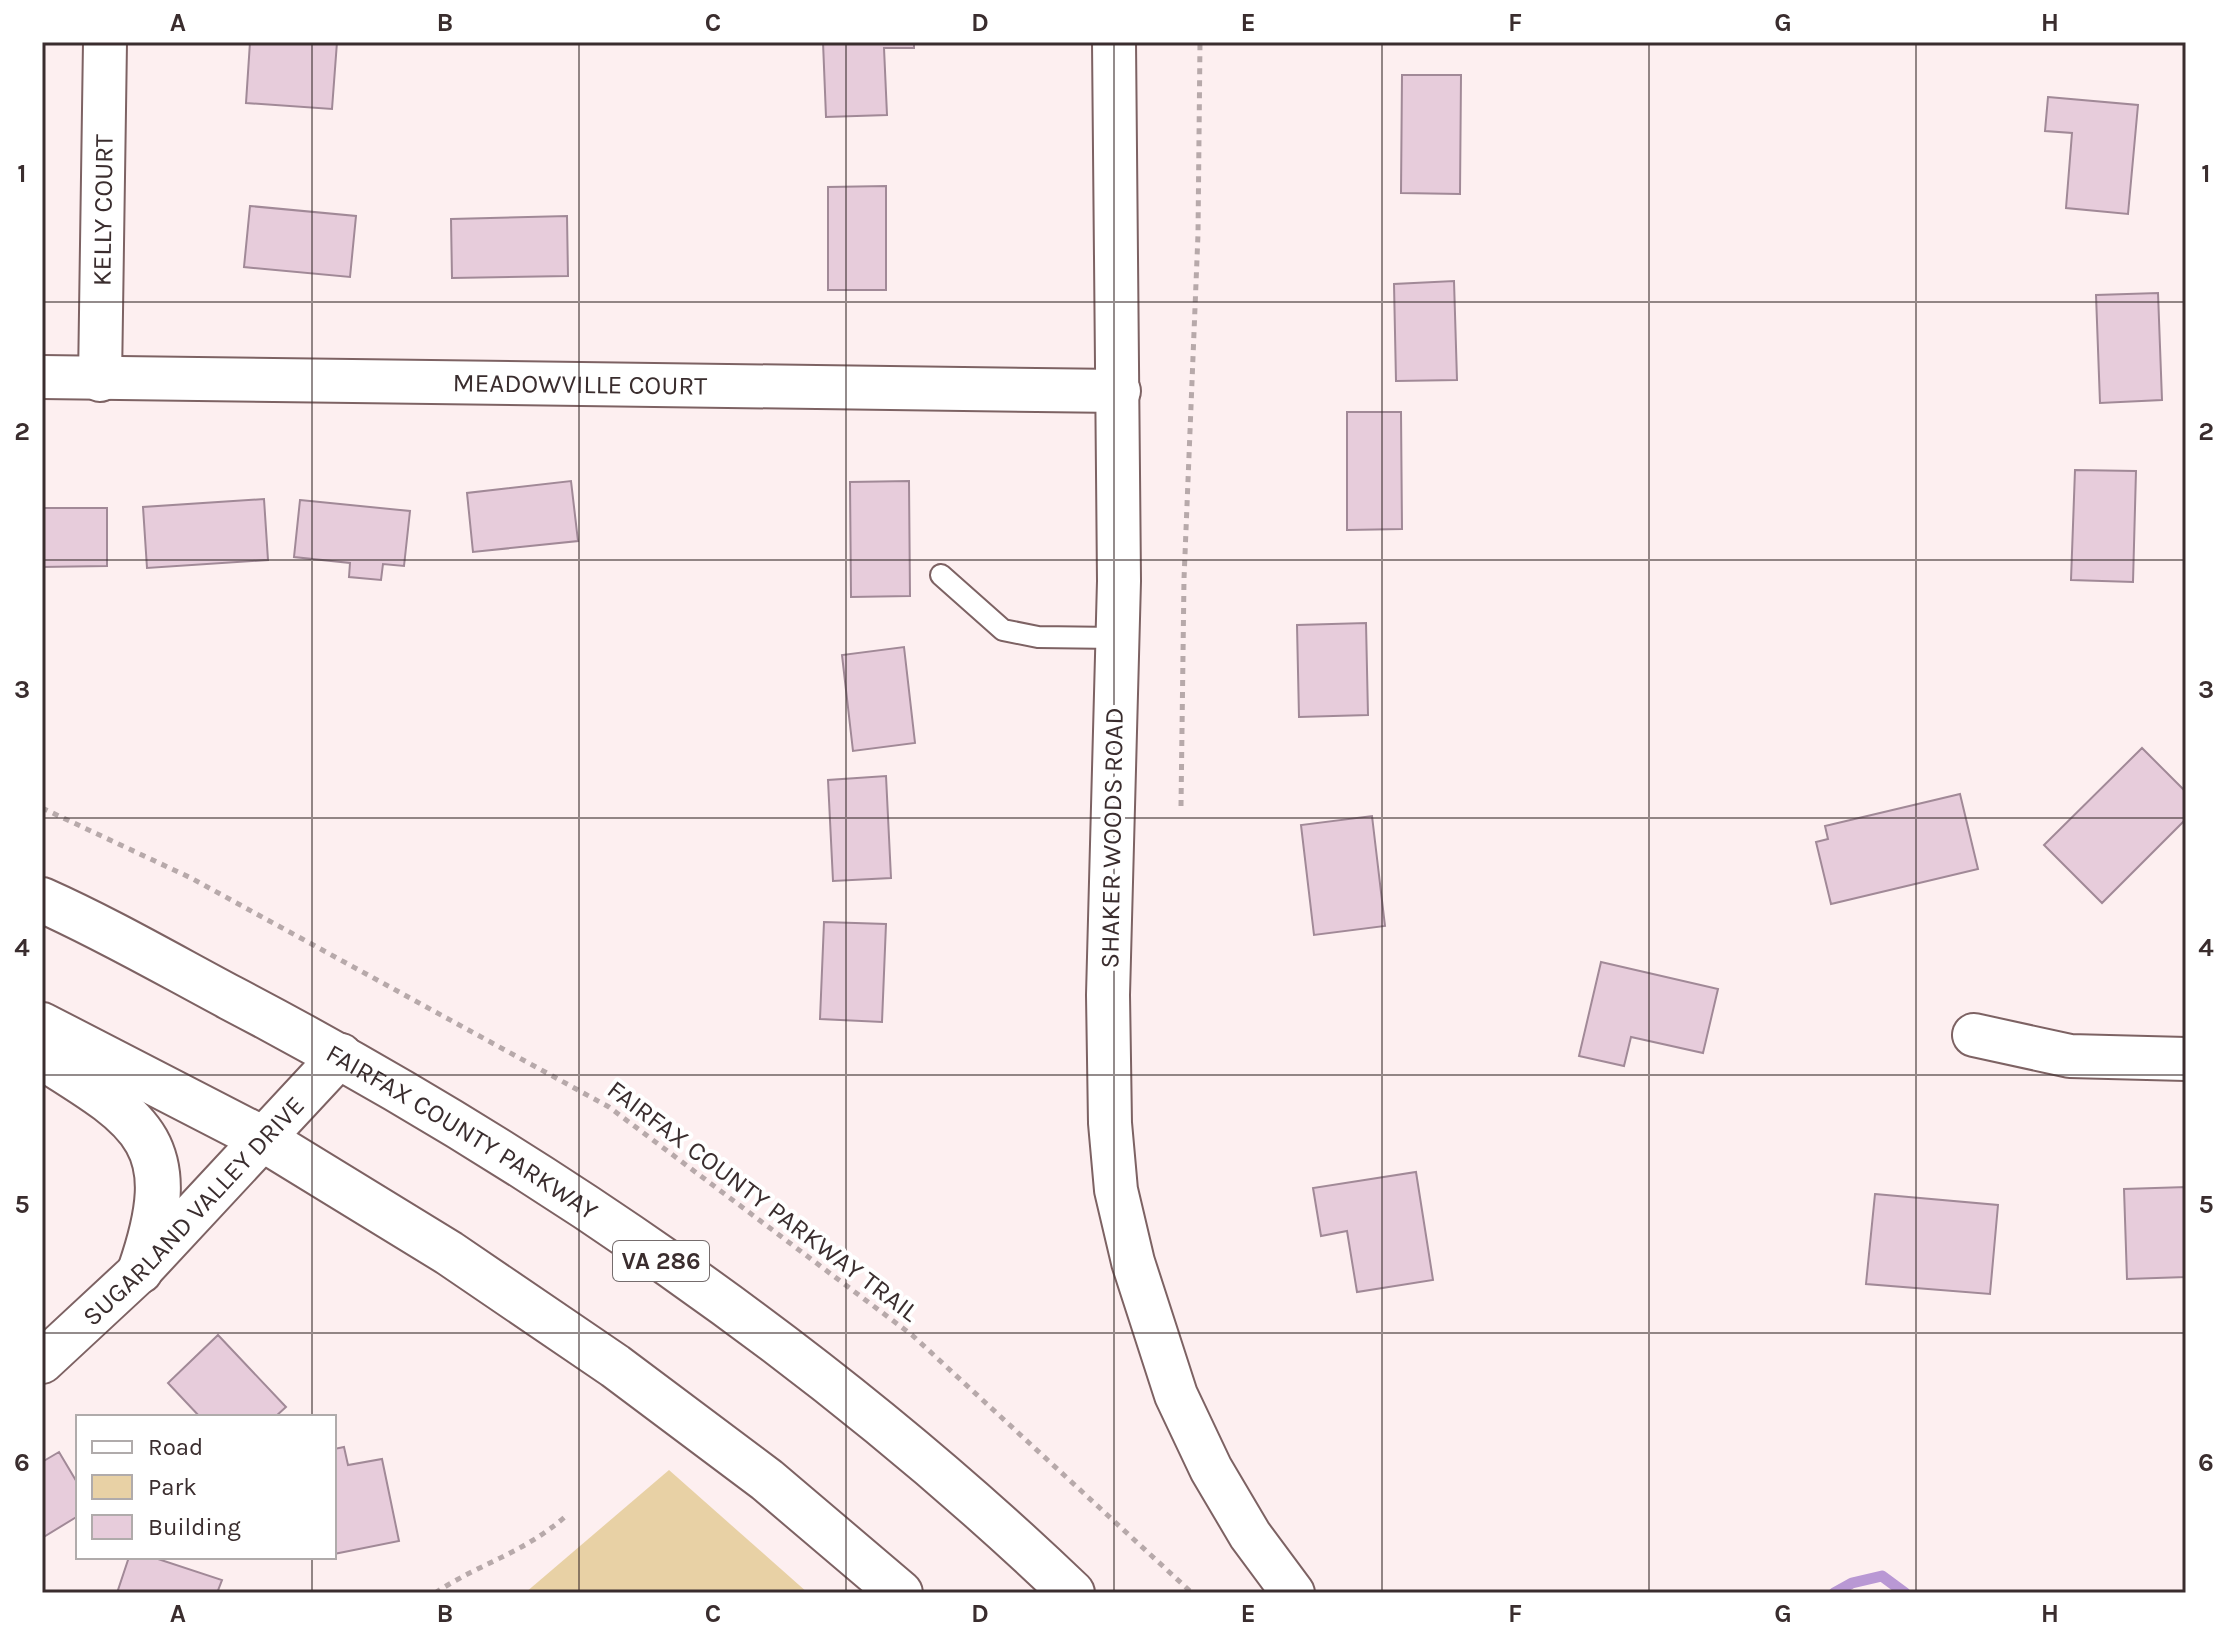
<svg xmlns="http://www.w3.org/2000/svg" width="2228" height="1635" viewBox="0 0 2228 1635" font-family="Karla,sans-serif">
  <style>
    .green { fill: #e8d1a5 }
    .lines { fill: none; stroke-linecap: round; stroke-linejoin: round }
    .stream { stroke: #b998d4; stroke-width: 11 }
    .building { fill: #e7ccdb; stroke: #a18997; stroke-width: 2 }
    .lane-casing { stroke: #7d6263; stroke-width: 24 }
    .street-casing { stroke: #7d6263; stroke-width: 46 }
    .highway-casing { stroke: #7d6263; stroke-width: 48 }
    .path { stroke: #b7a9aa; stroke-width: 5; stroke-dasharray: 6 6; stroke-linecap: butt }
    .lane { stroke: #fff; stroke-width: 20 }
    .street { stroke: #fff; stroke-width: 42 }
    .highway { stroke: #fff; stroke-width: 44 }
    .grid { fill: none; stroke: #3a2d2e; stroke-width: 2; stroke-opacity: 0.55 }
    .labels { text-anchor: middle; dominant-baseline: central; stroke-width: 8; stroke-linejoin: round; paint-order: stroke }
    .shield { fill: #fff; stroke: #756c6d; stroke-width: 2 }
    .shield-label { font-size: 24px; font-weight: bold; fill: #3a2d2e }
    .street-label { font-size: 26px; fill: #3a2d2e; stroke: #fff }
    .neatline { fill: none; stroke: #3a2d2e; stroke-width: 3 }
    .grid-label { font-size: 26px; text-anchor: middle; font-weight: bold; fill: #3a2d2e }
  </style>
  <rect width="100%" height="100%" fill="#fdeff0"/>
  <path class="green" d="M669,1470L808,1593H525Z"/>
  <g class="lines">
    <path class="stream" d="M1834,1593L1852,1583L1882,1576L1905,1593"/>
  </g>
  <path class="building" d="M250,42H337L332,109L246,103Z
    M823,42H914V48H884L887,115L826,117Z
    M1402,75H1461L1460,194L1401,193Z
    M2048,97L2138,105L2128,214L2066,208L2072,133L2045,131Z
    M886,186V290H828V187Z
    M250,206L356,216L350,277L244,267Z
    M567,216L568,276L452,278L451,219Z
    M1454,281L1457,380L1396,381L1394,284Z
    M2158,293L2162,400L2100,403L2096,295Z
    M1347,412H1401L1402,529L1347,530Z
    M2075,470L2136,471L2133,582L2071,580Z
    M571,481L578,541L473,552L467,493Z
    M909,481L910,596L851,597L850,482Z
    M264,499L268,560L147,568L143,507Z
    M300,500L410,511L404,566L383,564L381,580L349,577L350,563L294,557Z
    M42,508H107V566L42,567Z
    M1366,623L1368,715L1299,717L1297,625Z
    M904,647L915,743L853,751L842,655Z
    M2142,748L2186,792V819L2102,903L2044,845Z
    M886,776L891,878L833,881L828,780Z
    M1960,794L1978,869L1831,904L1816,842L1828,839L1825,826Z
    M1372,816L1385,926L1314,935L1301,825Z
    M824,922L886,924L882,1022L820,1019Z
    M1601,962L1718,989L1703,1053L1631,1037L1624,1066L1579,1056Z
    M1416,1172L1433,1280L1357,1292L1347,1231L1321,1236L1313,1188Z
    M2186,1187V1277L2127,1279L2124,1189Z
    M1875,1194L1998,1205L1990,1294L1866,1284Z
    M218,1335L286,1407L275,1417H200L168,1383Z
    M344,1447L348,1465L382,1459L399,1541L334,1554V1449Z
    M59,1452L78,1484V1516L42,1538V1462Z
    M129,1557H152L222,1580L217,1593H117Z"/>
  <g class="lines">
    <g class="lane-casing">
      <path id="lane" d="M941,575L1003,630L1038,637L1117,638"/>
    </g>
    <g class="street-casing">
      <g id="street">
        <path d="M1114,42L1119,581L1108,995L1110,1123L1116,1190L1133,1262L1176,1395L1211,1469L1250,1535L1293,1593"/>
        <path id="s1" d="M42,377L1119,391"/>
        <path id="s2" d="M100,380L105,42"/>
        <path d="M1974,1035L2070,1056L2186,1059"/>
        <path id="s3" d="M42,1362L140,1271L341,1055"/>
      </g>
    </g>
    <g class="highway-casing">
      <g id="highway">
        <path id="s4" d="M42,900C107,929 169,965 231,998C533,1156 826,1357 1072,1593"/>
        <path d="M42,1025L263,1139L449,1253L615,1366L767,1480L900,1593"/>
        <path d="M42,1057C145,1121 184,1144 140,1271"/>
      </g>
    </g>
    <path class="path" d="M1181,806L1184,579L1198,234L1200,42
      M42,808L191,878L609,1107L912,1335L1192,1593
      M435,1593C482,1562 523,1554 567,1515"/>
    <use href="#lane" class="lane"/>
    <use href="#street" class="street"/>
    <use href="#highway" class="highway"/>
  </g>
  <path class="grid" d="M312,42V1417M579,42V1593M846,42V1593M1114,42V1593M1382,42V1593M1649,42V1593M1916,42V1593M42,302H2186M42,560H2186M42,818H2186M42,1075H2186M42,1333H2186M312,1557V1593"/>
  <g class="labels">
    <rect class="shield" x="613" y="1241" width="96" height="40" rx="6"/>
    <g class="shield-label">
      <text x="661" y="1261">VA 286</text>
    </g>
    <g class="street-label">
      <text stroke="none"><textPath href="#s2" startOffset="170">KELLY COURT</textPath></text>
      <text stroke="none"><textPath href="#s1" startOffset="538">MEADOWVILLE COURT</textPath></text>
      <text transform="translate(1112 838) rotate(-89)">SHAKER WOODS ROAD</text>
      <text stroke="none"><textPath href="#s4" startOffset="480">FAIRFAX COUNTY PARKWAY</textPath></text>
      <text transform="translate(763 1201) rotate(37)">FAIRFAX COUNTY PARKWAY TRAIL</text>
      <text stroke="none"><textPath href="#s3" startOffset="214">SUGARLAND VALLEY DRIVE</textPath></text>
    </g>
  </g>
  <rect width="2228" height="1635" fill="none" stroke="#ffffff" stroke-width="88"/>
  <rect x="76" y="1415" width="260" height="144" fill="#ffffff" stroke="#b0abab" stroke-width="2"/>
  <rect x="92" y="1441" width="40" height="12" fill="#ffffff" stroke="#b0abab" stroke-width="2"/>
  <text x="148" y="1455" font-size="24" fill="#3a2d2e">Road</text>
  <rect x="92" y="1475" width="40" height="24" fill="#e8d1a5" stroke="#b0abab" stroke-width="2"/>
  <text x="148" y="1495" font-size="24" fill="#3a2d2e">Park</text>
  <rect x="92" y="1515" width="40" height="24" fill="#e7ccdb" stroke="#b0abab" stroke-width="2"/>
  <text x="148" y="1535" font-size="24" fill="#3a2d2e">Building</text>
  <rect x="44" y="44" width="2140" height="1547" class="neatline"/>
  <g class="grid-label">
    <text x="178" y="31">A</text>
    <text x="445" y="31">B</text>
    <text x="713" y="31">C</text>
    <text x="980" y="31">D</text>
    <text x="1248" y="31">E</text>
    <text x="1515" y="31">F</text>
    <text x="1783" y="31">G</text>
    <text x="2050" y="31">H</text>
    <text x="22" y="182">1</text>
    <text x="2206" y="182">1</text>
    <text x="22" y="440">2</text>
    <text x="2206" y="440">2</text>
    <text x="22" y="698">3</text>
    <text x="2206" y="698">3</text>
    <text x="22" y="956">4</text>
    <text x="2206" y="956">4</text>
    <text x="22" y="1213">5</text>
    <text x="2206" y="1213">5</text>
    <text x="22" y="1471">6</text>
    <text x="2206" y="1471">6</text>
    <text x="178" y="1622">A</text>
    <text x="445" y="1622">B</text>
    <text x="713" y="1622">C</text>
    <text x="980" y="1622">D</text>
    <text x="1248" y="1622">E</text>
    <text x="1515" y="1622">F</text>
    <text x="1783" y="1622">G</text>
    <text x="2050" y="1622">H</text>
  </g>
</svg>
